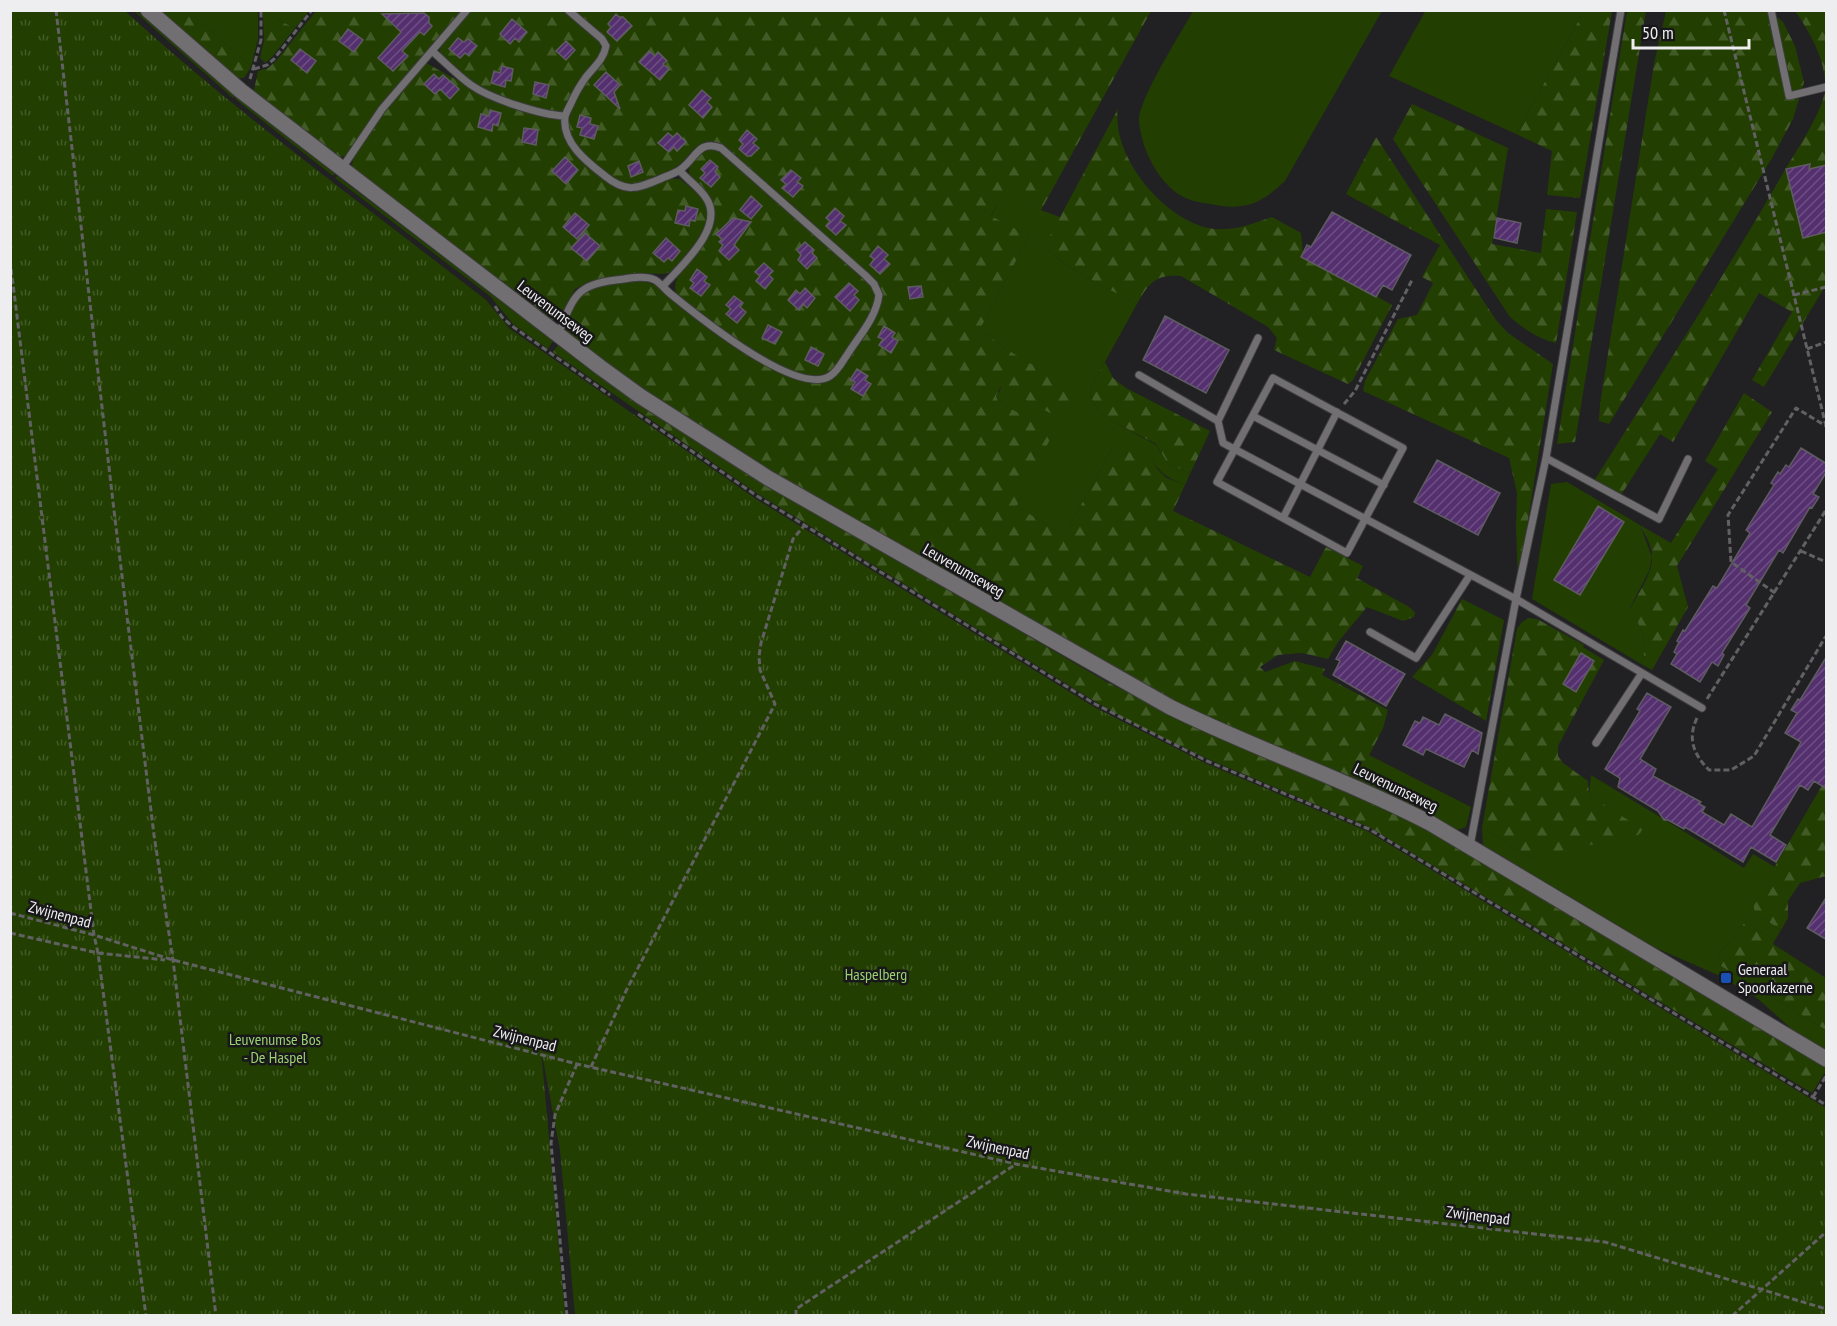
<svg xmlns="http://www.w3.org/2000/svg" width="1837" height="1326" viewBox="0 0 1837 1326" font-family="'PT Sans Narrow',sans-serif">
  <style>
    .green { fill: #223f01 }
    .forest { fill: url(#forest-firs) }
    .park { fill: url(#park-tufts) }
    .building { fill: url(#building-hatch); stroke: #5e5c60; stroke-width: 1.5 }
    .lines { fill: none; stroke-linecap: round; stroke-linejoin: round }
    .service-casing { stroke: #3d3c3e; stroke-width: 9 }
    .secondary-casing { stroke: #3d3c3e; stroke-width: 17 }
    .path { stroke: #616063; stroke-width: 3; stroke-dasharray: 6 3; stroke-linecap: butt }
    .service { stroke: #716f72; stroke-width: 7 }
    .secondary { stroke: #716f72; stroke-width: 15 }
    .transit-dot { fill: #1a4fb4; stroke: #181719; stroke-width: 2 }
    .labels { text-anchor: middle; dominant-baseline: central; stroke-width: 5; stroke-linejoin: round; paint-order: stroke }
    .street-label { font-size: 16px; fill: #eeedef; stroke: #181719 }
    .poi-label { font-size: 16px; fill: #eeedef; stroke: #181719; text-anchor: start }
    .park-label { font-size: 16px; fill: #9bd171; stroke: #181719 }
  </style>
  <defs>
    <pattern id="forest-firs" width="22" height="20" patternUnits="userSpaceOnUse" patternTransform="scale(1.5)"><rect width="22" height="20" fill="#223f01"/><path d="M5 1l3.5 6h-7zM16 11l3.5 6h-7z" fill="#425b26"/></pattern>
    <pattern id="park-tufts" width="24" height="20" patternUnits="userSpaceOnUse" patternTransform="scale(1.5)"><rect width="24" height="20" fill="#223f01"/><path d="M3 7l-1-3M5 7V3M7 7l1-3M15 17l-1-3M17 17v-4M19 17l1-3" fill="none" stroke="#425b26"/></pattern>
    <pattern id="building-hatch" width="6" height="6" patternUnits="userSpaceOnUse" patternTransform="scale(1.5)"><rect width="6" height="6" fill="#55306f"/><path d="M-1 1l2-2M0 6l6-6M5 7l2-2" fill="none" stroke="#6e4e84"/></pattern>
  </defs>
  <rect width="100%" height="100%" fill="#212023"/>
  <path class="green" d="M1426,10H1584V11L1516,134L1389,76Z
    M134,11H137L235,96L233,98Z
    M189,11H258V39L251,67Z
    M263,11V10L309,11L295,28L263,13Z
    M1193,11H1382L1285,181C1274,191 1262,202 1247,205C1235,208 1223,207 1211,204C1204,203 1195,202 1188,199C1161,189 1141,150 1139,121C1138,100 1181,33 1193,11Z
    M237,98L335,174L333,176L235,99Z
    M337,176L553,341L548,349L513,324L490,296L335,178Z
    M1004,189L1041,210L1060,217L1046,247C1061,267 1114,291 1137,304L1090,389L1093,403L1107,418L1156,445L1167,462L1190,474L1185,485C1170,479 1160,474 1152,460L1113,447L1065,534H1061L1017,506L1052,433L998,401L996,396L1002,387L1006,349L980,329L1029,236L991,217Z
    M1567,482L1640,525L1652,557L1649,571L1630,608C1641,625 1649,645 1641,664L1532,599L1551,484Z
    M1369,755L1471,807L1466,827L1457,830L1357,779Z
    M1591,775L1744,868L1753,854L1775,867L1753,904L1755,913L1781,930L1775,940L1745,922L1718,956L1721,966L1826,1030V1046L1824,1048L1815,1045L1795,1032L1757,998L1720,976L1656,948L1483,845L1482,828L1531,857L1641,829L1589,795Z"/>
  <path class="forest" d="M471,10L563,11L599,41L602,51L582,77L562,112C523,112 464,84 439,54L441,45Z
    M159,11H189L251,67L244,78H237Z
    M316,11H463L380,107L348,155L340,157L257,95L254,90L258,71L268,68L276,61Z
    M573,11H1151L1041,210L1004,190L991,216L1029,236L980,329L1006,349L1080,393L1063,420L1002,387L999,389L996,396L998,401L1053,433L1017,506L1061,534H1065L1113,447L1126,444L1152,460L1158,470L1167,478L1185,485L1173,511L1310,577L1326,547L1363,566L1357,578L1409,607L1415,612L1414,617L1403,621L1367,607L1338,642L1328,659L1302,653L1278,655L1260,667L1265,672L1295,661L1325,669L1322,675L1388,710L1383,728L1357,779L1247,735L1173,701L753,462L676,412L567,334L565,329C574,302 580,288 609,284C622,283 637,279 650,283C661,287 674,300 683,308C711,330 795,397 831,379C840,375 845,363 851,355C864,336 879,318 882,295L876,283L867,272L723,145C717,143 712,140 705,142C696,145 688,156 681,163C669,174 643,188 627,185C619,184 613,179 607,174C567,145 555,124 588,80C596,68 608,61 609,46L604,37Z
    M1584,11H1612L1580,198L1547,195L1552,151L1516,134Z
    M1627,11H1646L1575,442L1557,444Z
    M1666,11H1770L1783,22L1795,46L1804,82L1793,119L1772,158L1609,424L1599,421L1600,404L1654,64Z
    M1795,11H1826V285L1764,387L1752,380L1792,312L1759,293L1673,442L1660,434L1621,495L1594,481C1658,380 1722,279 1782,175C1794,154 1823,112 1825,90C1827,62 1810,32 1795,11Z
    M263,13L295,28L272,57L265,63L260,58L264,41Z
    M426,63L490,98L560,120L569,146L588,167L606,181L623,190L667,179H680L703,198L708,214L706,224L701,236L689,253L670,272L664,274L635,273L590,281L575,289L559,319L553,320L548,319L356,173L352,167L353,158L385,111Z
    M1412,104L1508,148L1492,244L1541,253L1546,209L1577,212L1556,343C1538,339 1524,329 1510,317L1393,139Z
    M1118,109C1111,157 1166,223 1214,229C1235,231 1252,224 1272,217L1301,233L1303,254L1392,305L1353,380L1348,384L1274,350L1277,338L1268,327L1181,276C1155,274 1149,283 1137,304C1113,291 1062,267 1046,247L1050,236Z
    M1376,137L1496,320L1508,333L1553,364L1518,582L1516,526L1517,493L1509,458L1363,391L1365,381L1398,319L1417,315L1433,283L1422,277L1440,245L1346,194Z
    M708,148L720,151L870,285L875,294C874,314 859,330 849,347C843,355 837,371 827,375C794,390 703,315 677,295C666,272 708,250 714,224C721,189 674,181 694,161C698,156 702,151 708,148Z
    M558,345L707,449L1107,682L1206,733L1380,805L1427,830L1777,1037L1826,1067V1071L1812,1093L1369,827L1208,759L1131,722L1096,702L758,494L553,352Z
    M1105,362L1113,378L1126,388L1210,431L1190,474L1167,462L1156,444L1107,418L1093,403L1090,389Z
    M1744,393L1772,412L1677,566L1688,607L1652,670L1641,664C1649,645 1641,625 1630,609C1638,594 1653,573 1652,556C1652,545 1645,534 1640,525L1671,543L1718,469L1705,461Z
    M1462,599L1504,620L1486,721L1412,677L1432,655Z
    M1528,618L1537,619L1584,645L1583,647L1604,660L1558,746V756L1563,763L1588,781L1589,795L1642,829L1641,832L1638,835L1531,857L1482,828L1517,629L1521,623Z
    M1824,782L1826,784V876L1800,883L1788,901V918L1781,930L1755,913L1753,904Z
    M1745,922L1775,940L1773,944L1826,978V1030L1721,966L1718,956Z"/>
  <path class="park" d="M10,11H125C239,115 364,205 486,300L510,329L756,499L1094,707L1207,764L1367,831L1826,1108V1315H575L560,1150L541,1049L565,1315H11Z"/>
  <path class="building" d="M424,13L429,17V23L432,26L424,35L420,32L402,51L408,56L393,71L378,58L401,32L382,14Z
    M616,14L619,17H623L632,26L617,41L607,32L611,27L608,24Z
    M512,19L527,32L519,42L515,38L510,44L500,34Z
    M348,29L363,40L354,52L339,41Z
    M458,38L464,42L468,39L477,46L469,56L465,53L460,58L449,49Z
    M566,41L575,50L566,60L556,51Z
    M300,49L316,61L307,73L291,60Z
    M649,51L655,56L658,52L667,61L663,64L669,69L660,80L639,62Z
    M502,66L513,69L511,81L506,80L505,87L491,83L494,71L500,73Z
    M606,72L620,85L614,92L620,109L594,85Z
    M434,74L439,79L443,75L459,89L450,99L440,89L435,94L424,84Z
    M535,82L549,85L546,98L533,94Z
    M702,90L711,98L707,102L712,107L703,118L689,105Z
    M490,110L501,113L498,126L493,124L492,131L478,127L481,114L489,116Z
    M580,115L591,118L590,124L598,126L594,139L580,135L582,128L577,127Z
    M524,128L538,130L536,145L522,142Z
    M747,130L757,139L753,143L759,148L751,156H747L739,149L743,144L739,140Z
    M668,133L673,137L677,133L686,142L677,151L674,147L669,152L658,143Z
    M565,157L578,170L566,184L552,171Z
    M710,160L718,167L715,172L720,177L711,187L700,178L705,173L701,169Z
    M639,161L643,172L631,177L628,166Z
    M1810,164L1809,169L1827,165V232L1803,238L1786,169Z
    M791,170L801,178L797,182L803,186L793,197L782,188L786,184L781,180Z
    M751,196L762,206L751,219L740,210Z
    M686,206L698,209L695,221L690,220L689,226L675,223L678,210L685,211Z
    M835,208L844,216L840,221L846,225L836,235L826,226L830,221L826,218Z
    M1332,212L1411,255L1392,290L1383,285L1376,297L1301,257L1307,245L1311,247Z
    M575,213L589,225L577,239L563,227Z
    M733,218L751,222L734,245L739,250L729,260L719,251L723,245L719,242L722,239L716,234Z
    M1497,218L1521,223L1517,243L1494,238Z
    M585,233L600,246L587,261L571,248Z
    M666,238L680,251L672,261L668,258L664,262L653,253Z
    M805,242L814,250L812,253L817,258L807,269L798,260L801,255L797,250Z
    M878,246L888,255L884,259L890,264L880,274L870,265L874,259L870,256Z
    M764,263L773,271L769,275L773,279L765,289L756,281L760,276L755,272Z
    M697,269L707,277L704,281L710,285L701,296L690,288L694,283L690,280Z
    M849,283L858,291L854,295L859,300L850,311L835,297Z
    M921,286L923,297L910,299L908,287Z
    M805,288L815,298L807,308L803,304L799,310L788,300L796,290L800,294Z
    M734,296L743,303L740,307L746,312L737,323L726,314L731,309L726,305Z
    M1165,316L1229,350L1206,393L1143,360Z
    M768,325L782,332L775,344L762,338Z
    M884,326L895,333L892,337L898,341L891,353L879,345L883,339L878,337Z
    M811,347L824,354L818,366L805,360Z
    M857,369L868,376L865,380L871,384L863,396L851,389L855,382L850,380Z
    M1801,448L1827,464V471L1813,494L1819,497L1812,508L1810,507L1783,553L1779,550L1746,605L1750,608L1722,653L1724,655L1718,666L1712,662L1700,682L1671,664L1677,654L1674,652L1679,642L1677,641L1683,630L1685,631L1713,586L1717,588L1750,533L1746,530L1774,485L1771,483L1778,472L1780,474L1786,465L1789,467Z
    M1437,460L1500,493L1478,535L1414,502Z
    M1598,506L1624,522L1580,595L1554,580Z
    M1346,641L1405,674L1386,706L1333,675L1340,661L1336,659Z
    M1581,653L1594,661L1576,692L1563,684Z
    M1827,656V789L1814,781L1808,790L1800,785L1770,835L1786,845L1776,862L1751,847L1743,862L1685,827L1684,829L1668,820H1664L1658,811L1618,787L1620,778L1605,769L1640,711L1637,709L1647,693L1671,707L1640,759L1656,769L1653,776L1701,802L1699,804L1705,807L1702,812L1724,825L1731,814L1752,827L1801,742L1785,733L1797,713L1791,710L1798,699L1800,700Z
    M1445,714L1482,733L1478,754L1472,750L1464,767L1426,749L1423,755L1403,745L1415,721L1420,723L1423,717L1439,725Z
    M1827,896V940L1807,928Z"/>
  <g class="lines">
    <g class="service-casing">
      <path id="service" d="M1771,10L1789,96L1826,87
        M432,51C445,62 457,75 471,85C491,99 541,115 565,116
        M342,168L382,109L467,10
        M663,286C681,266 726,227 706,198C700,188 688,180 680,171
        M558,335C575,293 576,284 624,279C633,277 647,276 655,280C662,284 666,291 672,295C699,317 797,397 830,376C838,371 842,362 847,355C859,336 876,318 879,295L874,284L865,275L721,148C699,139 696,158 681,169C675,174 666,176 660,179C636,189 626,193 605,176C587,162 562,143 565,117C566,112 570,106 572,101C576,92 581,84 586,77C594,67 604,59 606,46L602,39L568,10
        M1258,338L1218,421L1223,443L1516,599L1702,708
        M1139,375L1218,421
        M1273,378L1403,448L1347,553L1217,482Z
        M1253,416L1384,485
        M1546,458L1659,519L1688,459
        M1283,518L1337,412
        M1370,632L1416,658L1470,575
        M1596,743L1642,673
        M1470,846L1516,599L1546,458L1621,10"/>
    </g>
    <g class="secondary-casing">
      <path id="secondary" d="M148,10L241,91L600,367L640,396L768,478L1170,707C1255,749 1345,779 1430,823L1826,1059"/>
    </g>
    <path class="path" d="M56,10L115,519L154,835L173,960L216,1316
      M1724,10L1826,426
      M254,69L267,65L274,59L312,10
      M250,79L261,40V10
      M10,260L94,935L98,953L146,1316
      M1794,295L1826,287
      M495,306L502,317L512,326L610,395
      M1807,349L1826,342
      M1344,404L1355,391L1412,280
      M638,414L757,496L1095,704L1207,761L1369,829L1826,1105
      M1801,551L1826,562
      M1775,593L1731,562L1728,515L1796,408L1826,426
      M1707,699L1826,510
      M1697,718C1687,739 1694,755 1709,770H1731L1754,756L1826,636
      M10,913L94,935L173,960L577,1064L1016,1164L1186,1194L1605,1242L1826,1309
      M10,933L98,953L165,960
      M591,1067L626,991L775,704L760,670L759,656L761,643L793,539L804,526
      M1813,1097L1826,1076
      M567,1316L551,1143L555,1115L577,1064
      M796,1316V1309L1016,1164
      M1732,1316L1826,1232"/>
    <use href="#service" class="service"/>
    <use href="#secondary" class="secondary"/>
  </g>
  <rect class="transit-dot" x="1720" y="972" width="12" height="12" rx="3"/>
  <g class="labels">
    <g class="street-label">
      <text transform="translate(556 311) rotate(37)">Leuvenumseweg</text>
      <text transform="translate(964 570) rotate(30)">Leuvenumseweg</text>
      <text transform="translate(1396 787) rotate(26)">Leuvenumseweg</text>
      <text transform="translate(60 914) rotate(15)">Zwijnenpad</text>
      <text transform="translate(525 1038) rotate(14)">Zwijnenpad</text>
      <text transform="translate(998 1147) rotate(12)">Zwijnenpad</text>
      <text transform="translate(1478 1215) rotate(7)">Zwijnenpad</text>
    </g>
    <g class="poi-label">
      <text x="1738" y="969">Generaal<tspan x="1738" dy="18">Spoorkazerne</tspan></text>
    </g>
    <g class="park-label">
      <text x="876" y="974">Haspelberg</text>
      <text x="275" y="1039">Leuvenumse Bos<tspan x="275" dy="18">- De Haspel</tspan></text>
    </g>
  </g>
  <rect width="1837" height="1326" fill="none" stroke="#eeedef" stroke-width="24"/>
  <path d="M1633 39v9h116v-9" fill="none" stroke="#eeedef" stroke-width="3"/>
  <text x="1642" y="39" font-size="18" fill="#eeedef" stroke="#181719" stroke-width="4.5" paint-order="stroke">50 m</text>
</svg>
